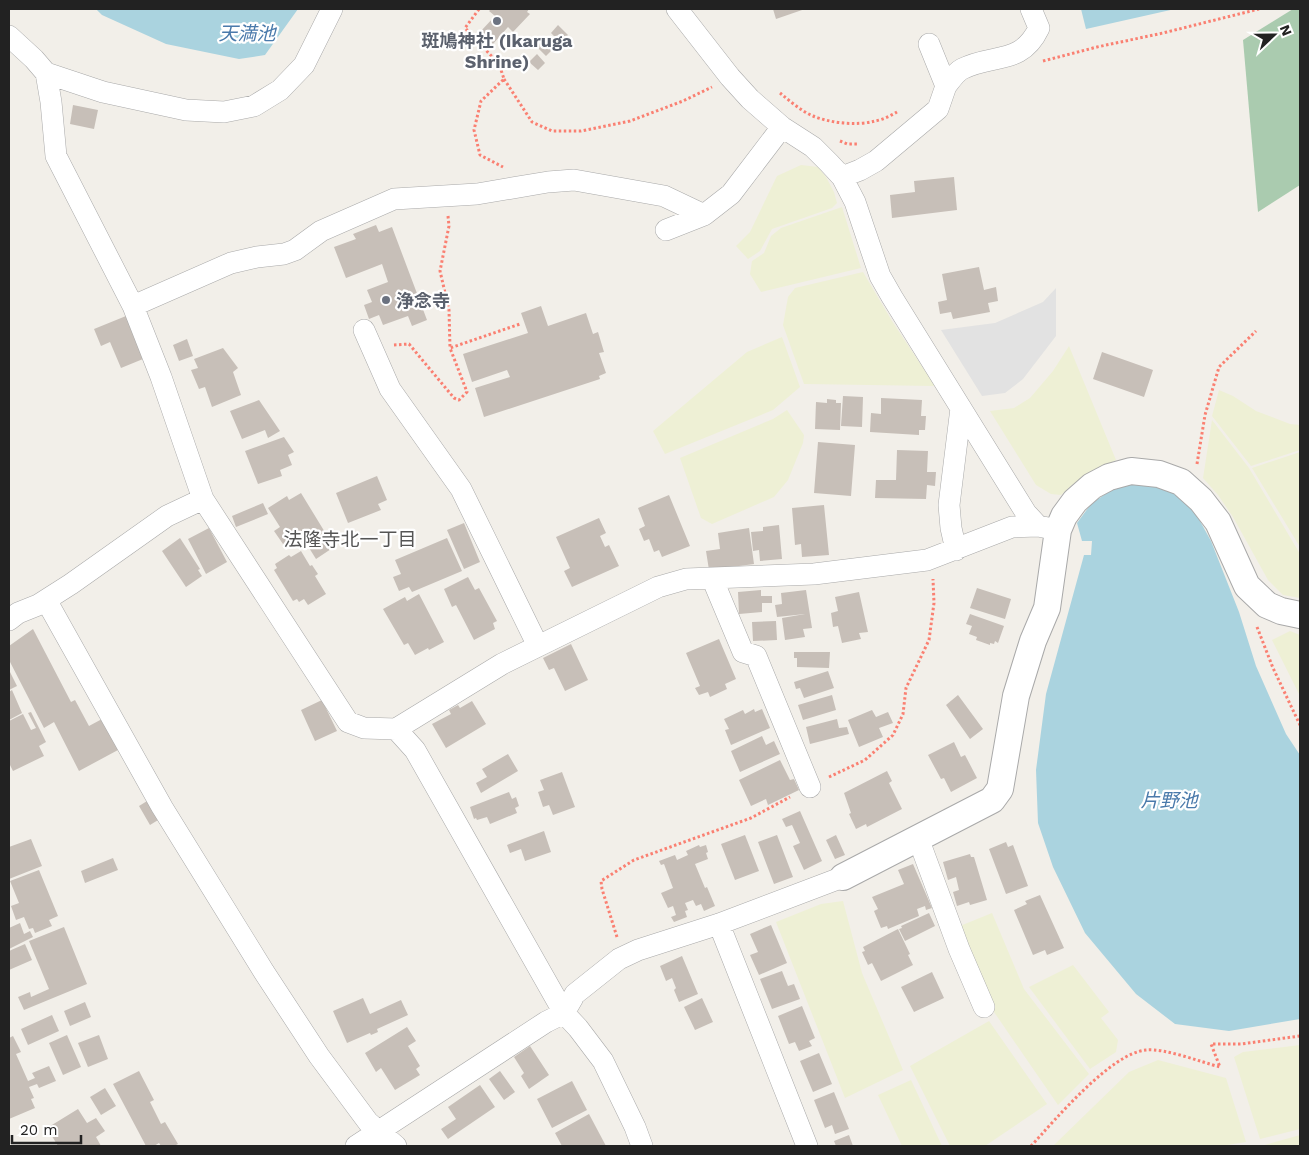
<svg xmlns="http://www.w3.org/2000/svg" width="1309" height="1155" viewBox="0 0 1309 1155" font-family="'Work Sans','Noto Sans JP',sans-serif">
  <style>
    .farmland { fill: #eef0d5 }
    .cemetery { fill: #aacbaf }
    .parking { fill: #e2e2e2 }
    .water { fill: #aad3df }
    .building { fill: #c7bfb8 }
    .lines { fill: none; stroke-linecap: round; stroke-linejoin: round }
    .minor-casing { stroke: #a9a9a9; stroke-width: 22 }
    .tertiary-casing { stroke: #a9a9a9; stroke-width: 28 }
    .path { stroke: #fa8072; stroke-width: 3; stroke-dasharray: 2.5 2.5; stroke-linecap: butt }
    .minor { stroke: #fff; stroke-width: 21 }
    .tertiary { stroke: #fff; stroke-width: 26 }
    .worship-dot { fill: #6b7280; stroke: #fff; stroke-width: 2 }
    .labels { text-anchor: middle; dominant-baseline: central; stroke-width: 4.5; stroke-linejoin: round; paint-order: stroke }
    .worship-label { font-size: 18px; font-weight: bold; fill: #5b616d; stroke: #fff }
    .water-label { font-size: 19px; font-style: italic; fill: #4a7aab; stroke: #fff }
    .neighbourhood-label { font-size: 19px; fill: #555; stroke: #fff }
  </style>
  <rect width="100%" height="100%" fill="#f2efe9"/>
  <path class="farmland" d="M801,165L818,167L826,177L834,192L837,203L832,208L772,229L760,251L748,259L736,246L750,232L777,176Z
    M842,207L861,268L761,292L750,274L752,261L764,253L771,236L781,228Z
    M863,272L892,321L935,386L804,384L783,325L788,297L795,288Z
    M782,337L800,387L773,410L665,454L653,431L747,352Z
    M1069,346L1116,460L1072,485L1061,495L1051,494L1036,485L990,411L1014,408L1030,398L1053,371Z
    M1219,390L1233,396L1256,411L1290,424L1300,425V450L1251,466L1212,416Z
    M787,410L804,435L803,443L788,480L774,497L712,524L701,518L680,458L773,419Z
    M1212,420L1249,468L1300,554V598L1283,595L1268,580L1233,517L1218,495L1203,478Z
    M1300,452V547L1252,468Z
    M1290,631L1300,635V696L1272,640Z
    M843,901L862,973L903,1070L845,1098L776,922L821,904Z
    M992,913L1024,989L1089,1074L1058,1105L994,1012L960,926Z
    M1073,965L1109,1012L1101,1018L1118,1040L1116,1052L1090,1069L1029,987Z
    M989,1021L1047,1104L985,1146H950L910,1066Z
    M1300,1045V1129L1260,1139L1234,1057L1243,1052Z
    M1158,1060L1226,1078L1246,1142L1221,1146H1053L1129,1072Z
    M911,1080L942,1146H902L878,1095Z
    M1300,1135V1146H1261Z"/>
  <path class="cemetery" d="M1293,9H1300V185L1258,212L1243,40Z"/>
  <path class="parking" d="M1056,288V336L1023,379L1005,393L982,396L941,330L995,323L1043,302Z"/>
  <path class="water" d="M96,9H298L265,55L239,59L166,44L102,15Z
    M1081,9H1175L1086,29Z
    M1147,482L1167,487L1189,501L1211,541L1239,612L1256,666L1286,734L1300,755V1019L1229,1031L1175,1024L1136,994L1085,933L1053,867L1038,823L1036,770L1046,694L1084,555H1091L1092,541H1082L1077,523L1091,504L1120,484Z"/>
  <path class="building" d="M491,9H529L527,12L530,14L513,32L508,27L493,44L480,32L495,16L489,11Z
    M773,9H805L776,19Z
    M558,25L568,35L561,43L551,33Z
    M544,39L554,48L546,56L537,47Z
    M537,54L545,63L538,70L529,62Z
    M73,105L98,110L94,129L70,124Z
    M954,177L957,210L892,218L890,195L915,192L914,181Z
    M376,225L379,232L392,227L427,320L412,326L408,316L383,325L379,315L369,319L364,305L372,302L367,290L388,282L382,264L346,278L334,247L356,239L353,234Z
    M979,267L984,290L996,287L998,301L988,303L990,312L953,319L951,312L940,314L938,302L947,300L942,274Z
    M541,306L548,326L586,313L593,334L598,332L604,352L599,353L606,373L599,376L600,379L484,417L475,388L510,377L507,370L472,382L463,354L528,333L521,313Z
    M126,316L143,359L121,368L110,342L101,346L94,329Z
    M187,339L193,356L179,361L173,345Z
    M223,348L238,368L233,372L241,395L212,407L205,387L199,389L191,370L198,368L194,359Z
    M1102,352L1153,370L1144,397L1093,379Z
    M843,396L863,397L862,427L841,426Z
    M881,398L922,400L921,416H926L925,430H919V435L870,432L871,413L881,414Z
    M827,399L836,400V403H841L840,430L815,429L816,402L827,403Z
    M259,400L280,431L268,438L265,430L242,439L230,411Z
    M284,437L294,452L288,455L292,465L280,470L282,476L258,484L245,451Z
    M818,442L855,445L851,496L814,493Z
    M897,450L928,451L927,472H936L935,486L927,485L926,499L875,498L876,480H896Z
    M377,476L387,500L378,504L381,510L348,523L336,493Z
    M301,493L334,547L316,559L306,543L298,548L296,544L291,548L287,541L283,544L274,531L280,527L268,508L287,496L289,500Z
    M669,495L690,546L662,557L659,550L654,552L649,539L644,541L639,529L645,526L638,508Z
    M263,503L268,514L236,527L232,516Z
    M824,505L829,555L802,557L801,544L795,545L792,508Z
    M599,518L606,533L600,536L605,547L609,545L619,566L572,587L564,571L570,568L556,537Z
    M464,523L480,562L464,569L447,530Z
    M779,525L782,559L760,561L759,550L753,551L751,532L763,531V527Z
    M209,528L227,562L206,574L188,539Z
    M749,528L754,564L709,570L706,551L720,549L718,533Z
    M180,538L200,569L198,570L202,576L186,587L162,551Z
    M447,538L462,571L412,592L409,587L399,591L393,577L401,574L395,560Z
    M301,551L310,566L312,565L318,574L315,576L326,594L308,605L304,599L299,602L297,599L293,601L274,570L277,568L275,564L289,555L291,557Z
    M468,577L475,590L479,588L497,621L493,623L495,629L474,640L456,605L452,607L444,589Z
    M977,588L1011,599L1005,619L970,608Z
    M761,590V596H772V603H762V612L739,614L738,592Z
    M806,590L812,628L803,629L805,637L785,640L782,618L805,614L777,617L775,605L782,604L781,593Z
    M859,592L868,632L859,633L861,639L842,643L838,626L833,627L831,613L838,611L835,597Z
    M419,594L444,642L429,650L428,648L415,655L408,643L404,645L383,609L405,597L407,601Z
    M970,614L1004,626L998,643L995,641L994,644L990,643V645L976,640L977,637L969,634L972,626L966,624Z
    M776,621L777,640L753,641L752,622Z
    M33,629L71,702L75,700L89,726L102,719L118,750L79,771L54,722L44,728L9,660V646Z
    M719,639L736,679L725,684L727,689L710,697L708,692L699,695L695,688L700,686L686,653Z
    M571,644L588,680L565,691L554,668L549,670L543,658Z
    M794,652H830L829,668L797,667V658H794Z
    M9,670L17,686L9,690Z
    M828,671L834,688L804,698L800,688L796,689L794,682Z
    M12,690L22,713L9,720V692Z
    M832,695L836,710L803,720L798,705Z
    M958,695L983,729L970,739L946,705Z
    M322,700L337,731L315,741L301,710Z
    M472,701L486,724L446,748L432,724L451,714L449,710L458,705L460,708Z
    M754,709L755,712L762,709L770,728L731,745L725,730L729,729L724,719L743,710L745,714Z
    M872,710L876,717L888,712L893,723L879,728L883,737L859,747L848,720Z
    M31,712L46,742L39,746L44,756L13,771L9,763V721L23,714L31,730L36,728L28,713Z
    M837,719L839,728L847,727L849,734L810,744L806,727Z
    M762,736L766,745L774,741L780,754L740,772L731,751Z
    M954,742L961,757L965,755L977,778L951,792L944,778L941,779L928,755Z
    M508,754L518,771L481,793L476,783L487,777L482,769Z
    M780,760L790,780L794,779L799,790L768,805L766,799L751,806L739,780Z
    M887,771L892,781L889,783L902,809L867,827L866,824L856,829L849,814L851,813L844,793Z
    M562,772L575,807L553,815L549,805L543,807L538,792L544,790L540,780Z
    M509,792L512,799L516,797L519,806L515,808L517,813L490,824L487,817L477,820L476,818L474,819L470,807Z
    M152,798L163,817L150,825L139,806Z
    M800,811L822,861L804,870L793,846L800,843L792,825L786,827L782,819Z
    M544,831L551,852L525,861L521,849L510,853L507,845Z
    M745,835L759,871L735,880L721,844Z
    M777,835L793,877L774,884L758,842Z
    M836,835L845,855L835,859L826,840Z
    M31,839L42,866L9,879V847Z
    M1006,842L1008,847L1013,845L1028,886L1006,894L989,849Z
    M699,845L700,847L706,845L708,852L706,853L708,859L695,864L705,888L707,887L715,906L704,911L701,904L696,906L693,900L685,903L688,910L685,911L687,917L674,922L671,917L676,915L673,906L668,908L661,893L673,888L664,864L661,865L659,861L675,855L677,860L688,855L686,851Z
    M970,854L971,857H974L987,900L970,905L969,902L957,906L953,892L959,890L956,877L948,880L943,862Z
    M113,858L118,870L85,883L81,871Z
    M913,864L932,908L926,910L925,906L917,909L919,916L888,929L887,926L881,928L874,911L878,909L872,897L904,884L898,870Z
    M39,870L58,916L49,920L52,926L35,933L33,928L29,929L24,917L16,920L11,906L19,903L10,881Z
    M1040,895L1064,948L1047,955L1045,950L1033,955L1014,910L1027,904L1025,901Z
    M929,913L935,926L905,941L899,929L902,928L901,926Z
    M20,923L24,934L30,931L33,937L9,949V928Z
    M771,925L787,963L759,975L750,955L758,952L750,934Z
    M64,927L87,984L24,1010L18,997L30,992L31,997L49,989L29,941Z
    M898,929L910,954L908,955L913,965L881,981L872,963L868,965L862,952L865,951L863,947Z
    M25,944L32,960L9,970V951Z
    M682,956L698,994L679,1002L674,990L676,988L672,978L666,981L660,966Z
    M782,971L788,986L794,984L800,999L772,1009L760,979Z
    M932,972L944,998L914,1012L901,987Z
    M363,998L370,1014L401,1000L408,1015L377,1029L378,1032L371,1035L370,1033L347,1043L333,1011Z
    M702,998L713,1022L695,1030L684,1007Z
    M85,1002L91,1017L70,1026L64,1011Z
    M802,1006L815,1038L809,1041L812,1046L799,1051L795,1042L789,1044L778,1016Z
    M52,1015L59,1031L28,1045L21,1029Z
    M407,1027L416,1041L408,1046L420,1066L416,1069L420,1075L395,1090L381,1068L376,1072L365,1053Z
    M67,1035L81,1067L63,1075L49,1043Z
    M99,1035L108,1059L88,1067L78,1043Z
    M13,1036L21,1052L16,1054L28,1081L35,1078L32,1073L49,1066L56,1081L39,1088L37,1084L29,1087L34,1098L31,1099L35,1108L9,1119V1038Z
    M530,1046L549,1075L529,1089L521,1076L524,1073L514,1057Z
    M819,1053L832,1084L813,1092L800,1061Z
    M139,1071L154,1100L150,1102L161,1124L165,1122L178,1144L174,1146H161L159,1143L154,1146H146L113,1084Z
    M500,1071L515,1092L504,1100L489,1079Z
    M572,1081L587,1110L552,1128L537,1099Z
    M480,1085L495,1107L448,1139L441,1129L456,1119L448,1107Z
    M105,1088L116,1106L101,1115L90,1097Z
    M834,1092L849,1129L835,1134L832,1125L825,1128L814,1100Z
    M78,1109L87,1123L96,1118L105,1131L96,1137L101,1146H58L47,1128Z
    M589,1114L606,1146H562L555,1133Z
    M849,1135L853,1146H836L834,1141Z"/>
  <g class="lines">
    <g class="minor-casing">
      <path id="minor" d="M677,9L730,77L750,99L782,127L813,147L829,163L842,177L855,202L880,276L892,297L1026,513L1038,526L1048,528
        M9,36L34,59L46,73L103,92L186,110L224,112L254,106L280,90L304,65L332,9
        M46,73L51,102L56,156L133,306L161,377L203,499L348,722L364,728L396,729L502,664L658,587L686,579L814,574L927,560L1012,527L1038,526
        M946,86C950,81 956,72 962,69C993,53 1021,66 1039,28L1031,9
        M842,177L860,170L876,161L938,109L946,86L929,44
        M666,230L704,215L731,194L782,127
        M133,306L231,263L257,257L284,254L295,250L321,231L394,199L477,194L548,182L574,180L664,196L704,215
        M364,330L390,389L461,489L538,646
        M956,550L951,528L949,505L961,408
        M712,578L743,652L756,656L810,787
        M46,600L162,807L264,972L319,1056L368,1122L396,1146
        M9,620L18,613L38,605L71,584L167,516L203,499
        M396,729L415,750L564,1013L578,1028L603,1061L635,1127L642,1146
        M918,838L959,949L984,1007
        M719,924L807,1146
        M356,1146L546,1022L564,1013L575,994L619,959L638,950L719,924L843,877"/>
    </g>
    <g class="tertiary-casing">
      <path id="tertiary" d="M843,877L992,800L1000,789L1016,696L1033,641L1047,608L1058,530L1064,516L1075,501L1092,486L1109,477L1131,471L1159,474L1181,482L1201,500L1218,522L1247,586L1267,605L1281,611L1300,615"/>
    </g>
    <path class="path" d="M479,9L465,28L499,64L504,79L481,101L474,130L480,155L503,167
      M1043,61L1097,47L1163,33L1259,9
      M504,79L532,122L552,131H581L630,121L683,101L712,87
      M780,93C790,101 801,111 813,116C830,123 857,126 875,121C882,120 890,116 897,112
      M840,141L847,144H858
      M448,216L449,226L440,271L449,310L450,348
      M394,345L409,344L454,398L459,400L467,392L450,348L520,324
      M1197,464L1205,415L1219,367L1256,331
      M1257,627L1273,668L1300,725
      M829,777L865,760L893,735L903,714L906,688L929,640L934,603L933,579
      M617,937L602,889L601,881L634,860L751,818L790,797
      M1031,1146C1055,1120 1111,1053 1146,1050C1165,1048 1201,1062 1220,1067L1211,1044H1241L1300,1036"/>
    <use href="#minor" class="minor"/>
    <use href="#tertiary" class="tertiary"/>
  </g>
  <g class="worship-dot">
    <circle cx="497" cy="21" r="5"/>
    <circle cx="386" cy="300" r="5"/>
  </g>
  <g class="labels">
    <g class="worship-label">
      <text x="497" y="40">斑鳩神社 (Ikaruga<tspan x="497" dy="21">Shrine)</tspan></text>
      <text x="396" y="300" text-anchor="start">浄念寺</text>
    </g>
    <g class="water-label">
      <text x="247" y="33">天満池</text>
      <text x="1169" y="800">片野池</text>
    </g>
    <g class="neighbourhood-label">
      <text x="350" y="539">法隆寺北一丁目</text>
    </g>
  </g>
  <rect width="1309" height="1155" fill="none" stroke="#222222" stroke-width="20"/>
  <g transform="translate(1274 35) rotate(68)" stroke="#ffffff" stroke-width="4" paint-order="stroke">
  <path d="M0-4L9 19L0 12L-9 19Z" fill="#222222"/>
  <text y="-8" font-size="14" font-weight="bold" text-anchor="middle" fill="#222222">N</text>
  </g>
  <path d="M12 1135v8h69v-8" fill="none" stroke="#222222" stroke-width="2.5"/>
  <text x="20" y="1135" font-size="15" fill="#222222" stroke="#ffffff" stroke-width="4" paint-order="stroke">20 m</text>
</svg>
